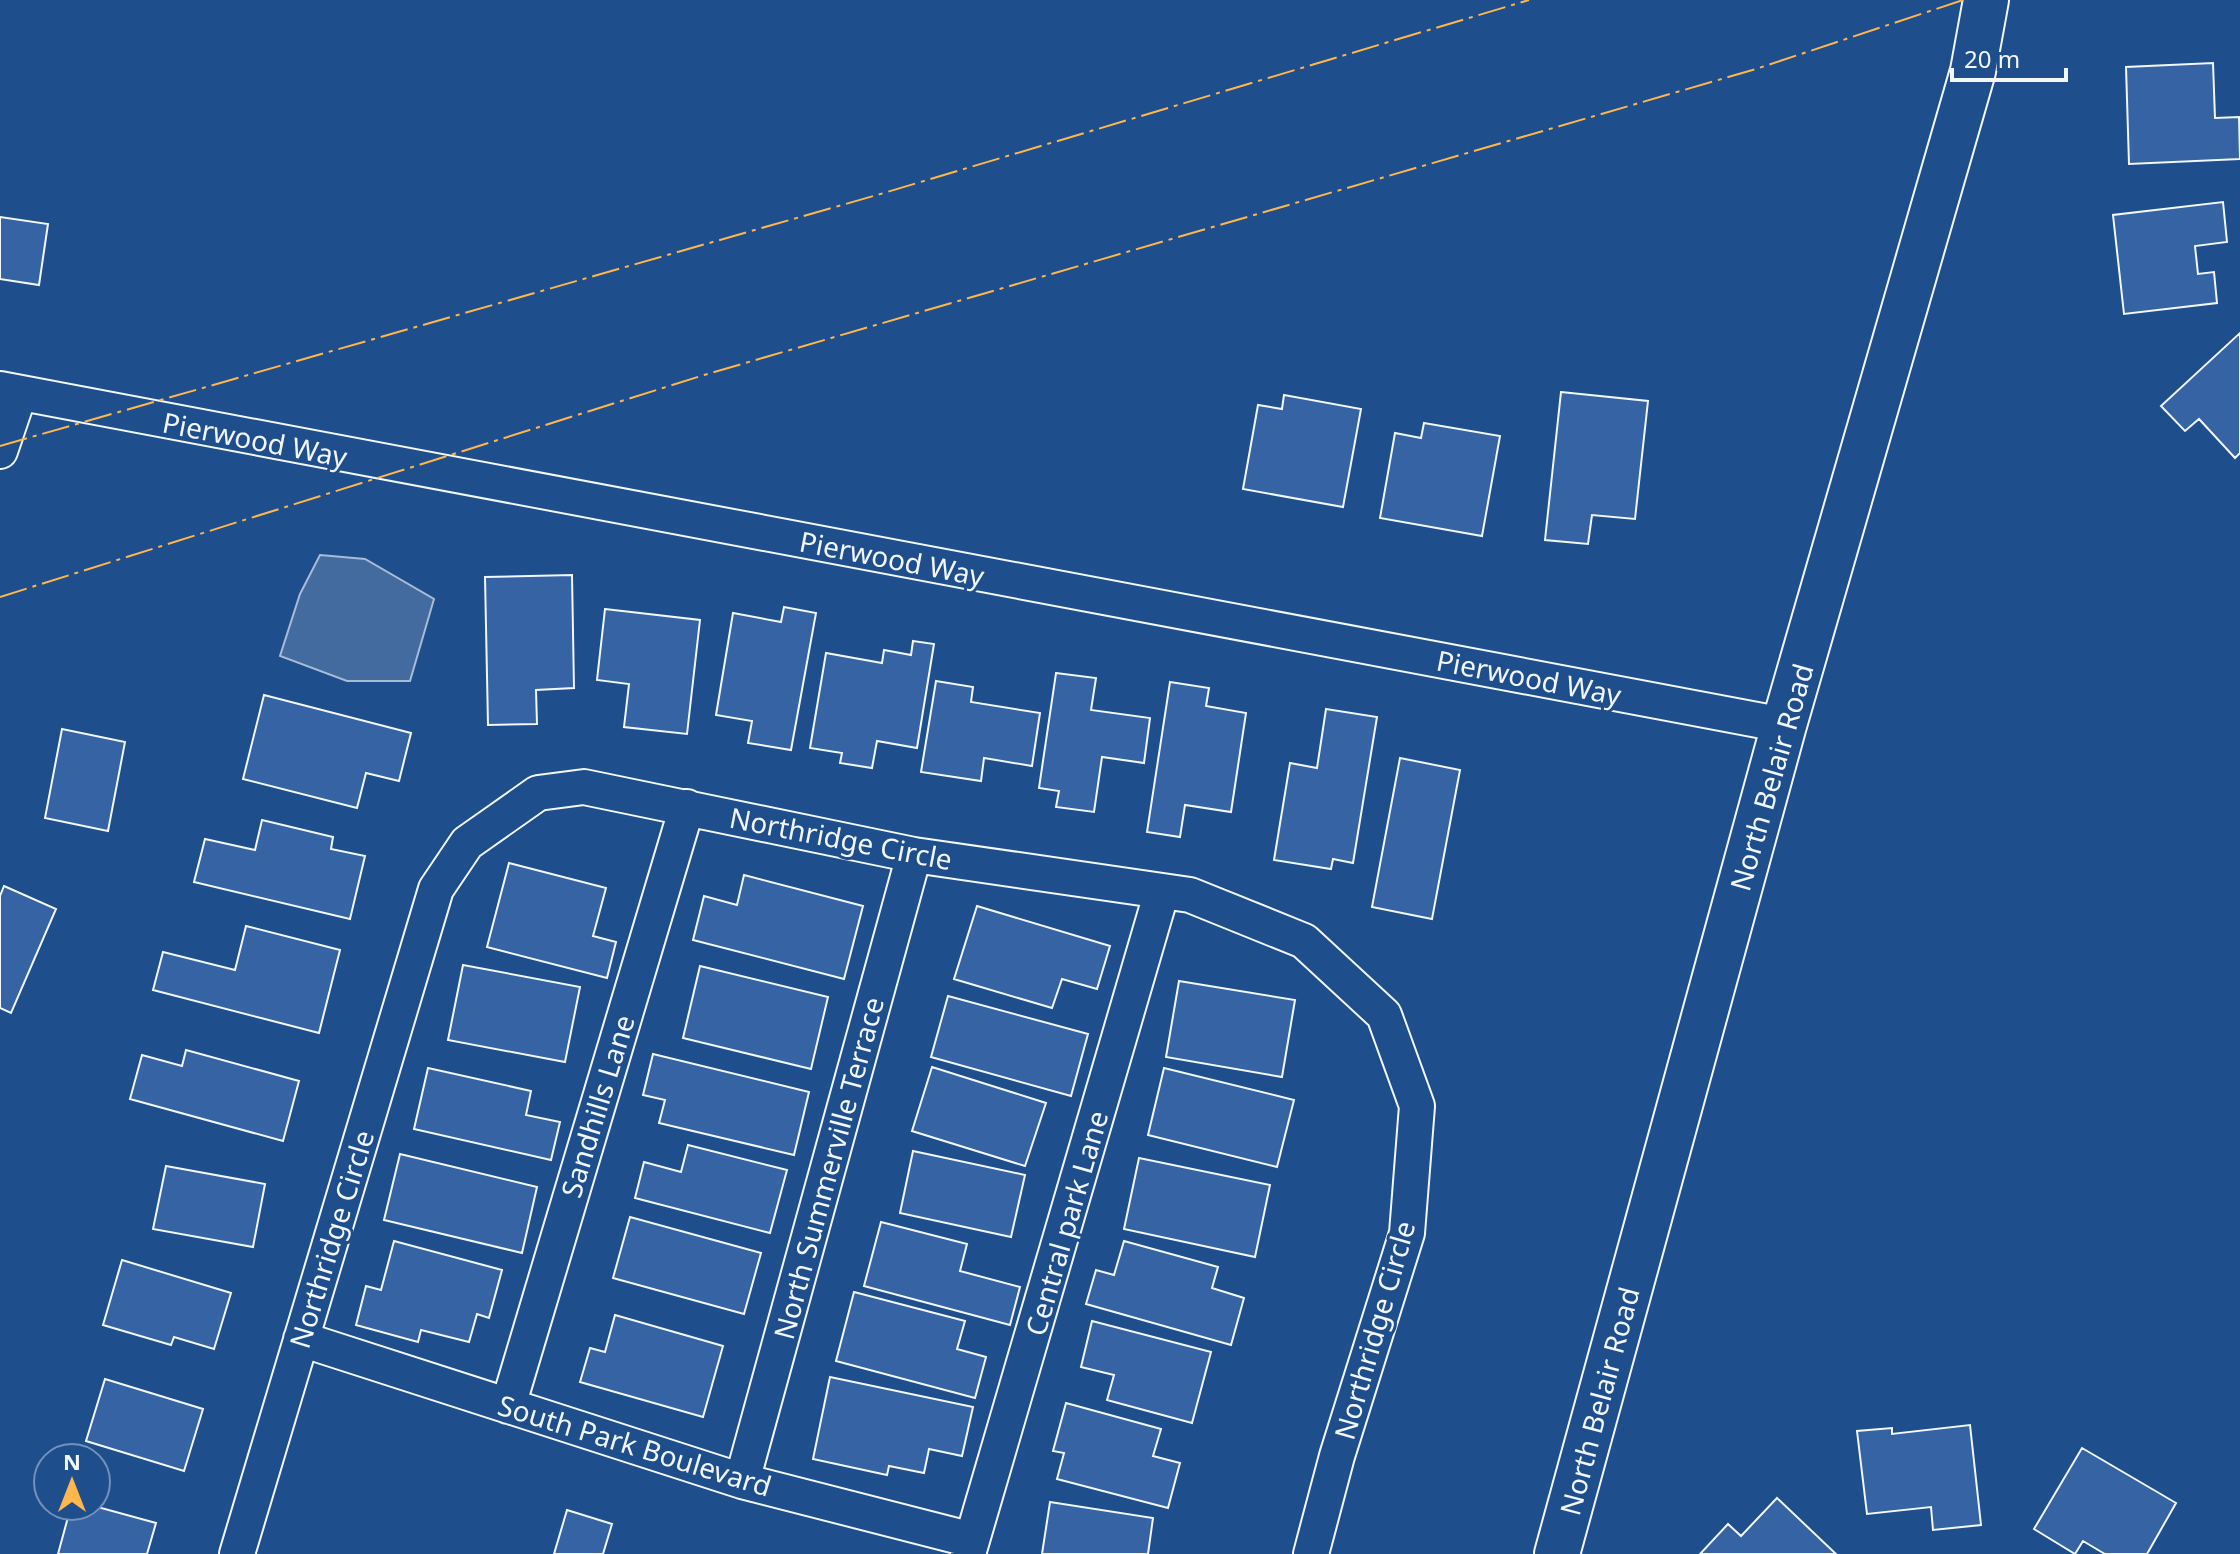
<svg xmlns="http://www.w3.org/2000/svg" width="2240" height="1554" viewBox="0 0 2240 1554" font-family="'Noto Sans',sans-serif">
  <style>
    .water { fill: #446ba0; stroke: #a8bbd7; stroke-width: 2 }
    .building { fill: #3563a3; stroke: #f2f6ff; stroke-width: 2 }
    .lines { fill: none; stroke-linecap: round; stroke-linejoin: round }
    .minor-casing { stroke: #f2f6ff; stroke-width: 38 }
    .tertiary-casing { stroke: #f2f6ff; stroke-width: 48 }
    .minor { stroke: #1f4e8c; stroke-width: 34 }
    .tertiary { stroke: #1f4e8c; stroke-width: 44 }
    .power { stroke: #ffb74d; stroke-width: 2; stroke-dasharray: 28 6 4 6; stroke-linecap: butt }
    .labels { text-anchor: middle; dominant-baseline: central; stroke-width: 6; stroke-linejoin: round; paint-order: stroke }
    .street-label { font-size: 28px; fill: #f2f6ff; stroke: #1f4e8c }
  </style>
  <rect width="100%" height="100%" fill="#1f4e8c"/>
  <path class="water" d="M320,555L365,559L434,599L410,681H347L280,656L300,594Z"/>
  <path class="building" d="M2213,63L2215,118L2239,117L2240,159L2129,164L2126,67Z
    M2223,202L2227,242L2195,246L2198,274L2214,272L2217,303L2124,314L2113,215Z
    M0,217L48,224L39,285L0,279Z
    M2240,333V453L2235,458L2199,419L2185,431L2161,406Z
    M1561,392L1648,401L1635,519L1592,515L1588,544L1545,540Z
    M1284,395L1361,409L1343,507L1243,489L1258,405L1282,409Z
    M1424,423L1500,436L1482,536L1380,518L1395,433L1421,438Z
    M572,575L574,688L536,690L537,724L488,725L485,577Z
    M784,607L816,613L791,750L748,743L752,721L716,715L733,613L781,622Z
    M605,609L700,620L687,734L624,727L629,684L597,680Z
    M913,641L934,644L917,748L877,741L872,768L840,763L842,753L810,748L826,653L882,663L884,650L911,655Z
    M1056,673L1096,678L1091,710L1150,718L1144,763L1102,757L1094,812L1056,807L1059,791L1039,788Z
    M936,681L973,687L971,702L1040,713L1032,766L984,758L981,781L921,772Z
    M1170,682L1209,688L1206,706L1246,713L1231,812L1185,805L1180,837L1147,832Z
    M264,695L411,733L399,781L366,773L357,808L243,779Z
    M1326,709L1377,717L1353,863L1333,859L1331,869L1274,860L1290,763L1317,768Z
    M62,729L125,742L108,831L45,818Z
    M1400,758L1460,770L1432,919L1372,907Z
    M262,820L333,837L331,849L365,856L350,919L194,882L205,839L255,850Z
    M509,863L606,888L593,936L616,942L607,978L487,947Z
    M744,875L863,906L844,979L693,940L704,896L737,905Z
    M4,886L56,909L11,1013L0,1008V896Z
    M977,906L1110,946L1097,989L1062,979L1052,1008L954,979Z
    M246,926L340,950L319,1033L153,990L163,952L235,970Z
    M463,965L580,987L565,1062L448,1040Z
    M700,966L828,997L811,1069L683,1038Z
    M1179,981L1295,1000L1282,1077L1166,1057Z
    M948,996L1088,1034L1071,1096L931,1057Z
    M186,1050L299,1081L283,1141L130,1099L142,1055L182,1066Z
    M653,1054L809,1092L794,1155L659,1123L665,1100L643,1095Z
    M932,1067L1046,1103L1025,1166L912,1131Z
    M428,1068L531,1091L526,1115L560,1122L551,1160L414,1129Z
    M1164,1068L1294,1100L1277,1167L1148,1135Z
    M688,1145L787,1170L770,1233L635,1198L644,1162L681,1172Z
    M913,1151L1025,1175L1011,1237L900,1213Z
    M400,1154L537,1187L522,1253L384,1220Z
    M1139,1158L1270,1185L1255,1257L1124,1229Z
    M166,1166L265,1184L253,1247L153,1229Z
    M630,1217L761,1253L744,1314L613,1278Z
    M881,1222L967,1244L960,1271L1020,1287L1010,1325L864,1286Z
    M394,1241L502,1270L489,1318L477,1314L469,1342L421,1330L418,1342L356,1325L366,1286L381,1290Z
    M1124,1241L1218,1267L1212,1288L1244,1298L1231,1345L1086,1304L1096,1270L1114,1275Z
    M122,1260L231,1293L214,1349L174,1337L171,1345L103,1325Z
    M854,1292L965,1321L957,1349L986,1357L975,1398L836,1361Z
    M615,1315L723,1346L703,1417L580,1382L590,1348L605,1352Z
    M1092,1321L1211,1352L1192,1423L1107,1400L1114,1375L1081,1367Z
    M830,1377L973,1407L962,1456L929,1449L924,1473L889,1466L887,1475L813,1459Z
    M105,1379L203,1409L184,1471L86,1441Z
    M1066,1403L1161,1429L1153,1456L1180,1463L1168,1508L1057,1479L1064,1453L1053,1451Z
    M1970,1425L1981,1525L1933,1530L1931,1507L1867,1514L1857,1431L1892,1428V1434Z
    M2082,1448L2176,1503L2147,1554H2105L2083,1541L2075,1554L2034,1529Z
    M1777,1498L1836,1554H1700L1728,1524L1741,1536Z
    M1050,1502L1153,1518L1148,1554H1042Z
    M71,1506H94L156,1523L147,1554H58Z
    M567,1510L612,1524L603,1554H554Z"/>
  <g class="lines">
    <g class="minor-casing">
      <path id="minor" d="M0,389L1784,725
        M0,451L19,395
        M301,1339L742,1481L972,1540
        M508,1406L687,807
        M742,1481L914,855
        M237,1554L436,889L467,843L538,793L584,787L914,855L1190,895L1304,941L1384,1015L1417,1106L1407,1233L1337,1456L1311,1554
        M968,1554L1162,891"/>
    </g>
    <g class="tertiary-casing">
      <path id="tertiary" d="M1557,1554L1784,725L1973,71L1986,0"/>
    </g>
    <use href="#minor" class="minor"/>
    <use href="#tertiary" class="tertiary"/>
    <path class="power" d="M0,446L877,195L1529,0
      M0,597L704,375L1756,69L1963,0"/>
  </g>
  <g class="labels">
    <g class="street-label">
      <text transform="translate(255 439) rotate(11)">Pierwood Way</text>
      <text transform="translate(892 558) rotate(11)">Pierwood Way</text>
      <text transform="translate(1529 677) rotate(11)">Pierwood Way</text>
      <text transform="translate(1771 777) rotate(-74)">North Belair Road</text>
      <text transform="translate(841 838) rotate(11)">Northridge Circle</text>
      <text transform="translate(597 1106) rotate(-73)">Sandhills Lane</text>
      <text transform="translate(828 1168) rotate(-75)">North Summerville Terrace</text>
      <text transform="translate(1066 1223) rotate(-74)">Central park Lane</text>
      <text transform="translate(331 1239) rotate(-73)">Northridge Circle</text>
      <text transform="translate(1374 1330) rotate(-74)">Northridge Circle</text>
      <text transform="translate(1599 1401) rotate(-75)">North Belair Road</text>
      <text transform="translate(635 1445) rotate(17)">South Park Boulevard</text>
    </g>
  </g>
  <g transform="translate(72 1482)"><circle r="38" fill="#1f4e8c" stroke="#7391ba" stroke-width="2"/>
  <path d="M0-6L14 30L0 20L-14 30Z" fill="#ffb74d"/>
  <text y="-12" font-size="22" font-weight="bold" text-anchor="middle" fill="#f2f6ff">N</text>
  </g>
  <path d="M1952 68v12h114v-12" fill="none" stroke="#f2f6ff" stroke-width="4"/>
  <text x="1964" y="68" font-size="24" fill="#f2f6ff" stroke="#1f4e8c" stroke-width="6" paint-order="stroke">20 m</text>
</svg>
